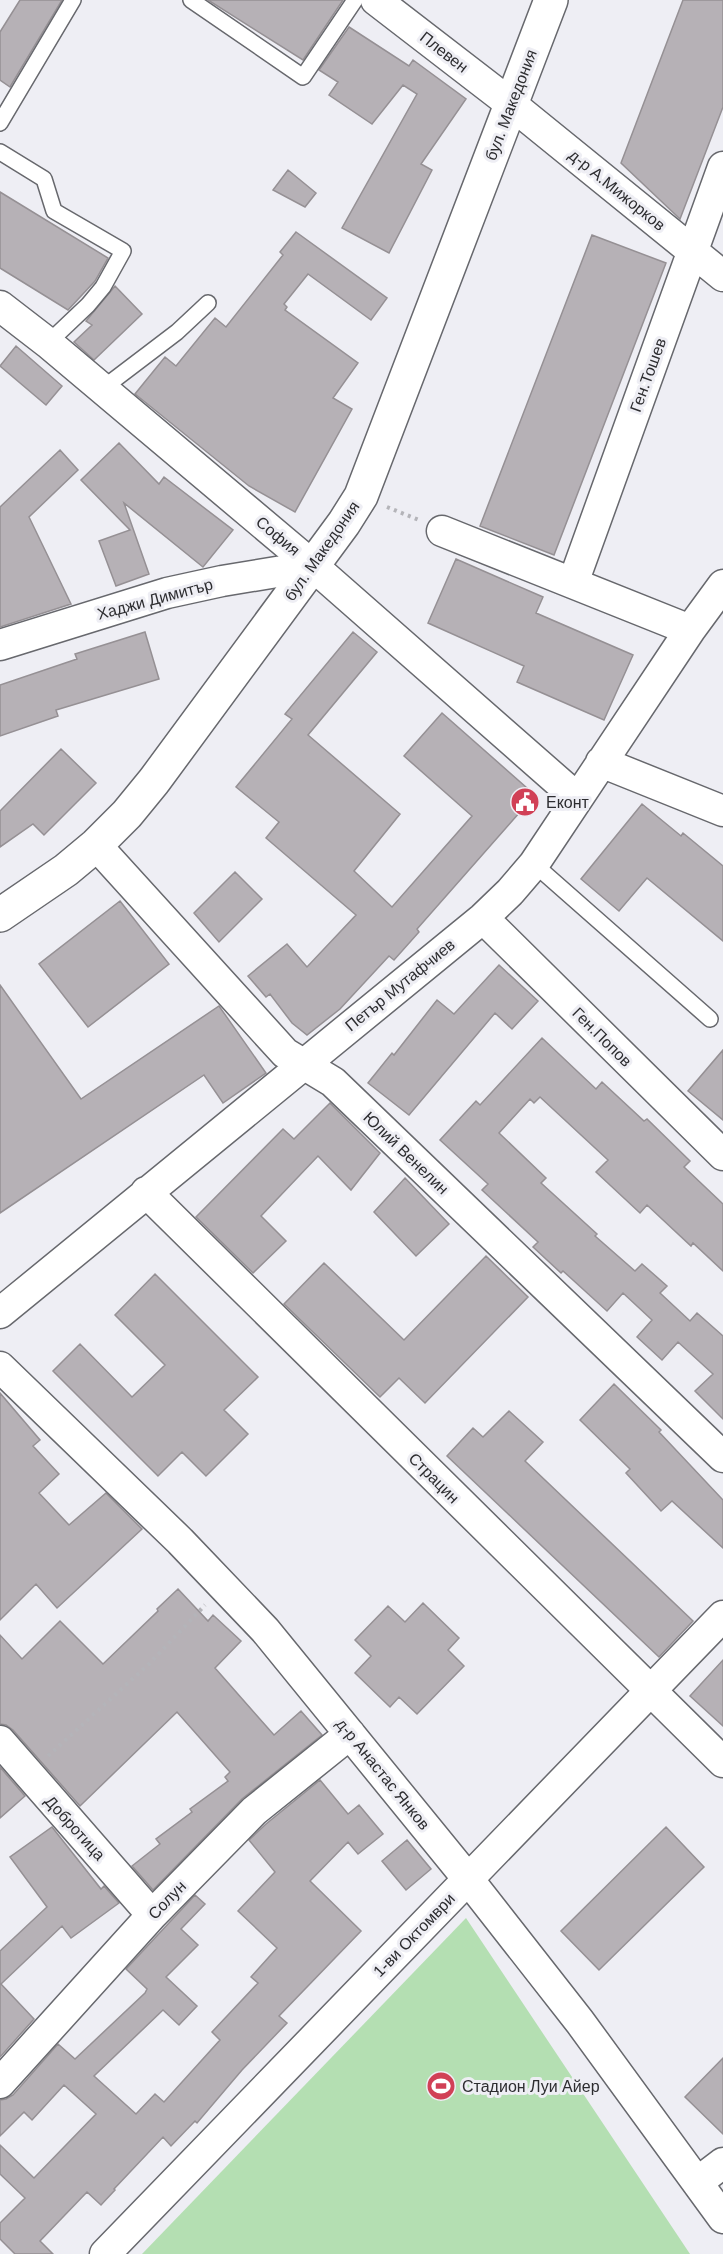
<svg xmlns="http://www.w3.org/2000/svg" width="723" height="2254" viewBox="0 0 723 2254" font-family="Arial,sans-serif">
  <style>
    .green { fill: #b4dfb2 }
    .building { fill: #b6b1b6; stroke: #959094; stroke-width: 1.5 }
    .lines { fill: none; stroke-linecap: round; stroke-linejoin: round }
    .service-casing { stroke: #67686d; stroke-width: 18 }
    .minor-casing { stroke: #67686d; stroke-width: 33 }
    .tertiary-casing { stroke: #67686d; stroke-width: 36 }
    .path { stroke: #b4b4b9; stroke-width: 4; stroke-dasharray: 3 4.5; stroke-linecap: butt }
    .service { stroke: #fff; stroke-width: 15 }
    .minor { stroke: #fff; stroke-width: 30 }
    .tertiary { stroke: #fff; stroke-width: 33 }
    .labels { text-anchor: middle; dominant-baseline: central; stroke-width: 6; stroke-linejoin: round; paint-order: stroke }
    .street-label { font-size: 16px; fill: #2d2d30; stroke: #eeeef4 }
    .poi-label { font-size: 16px; fill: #2d2d30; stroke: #eeeef4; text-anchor: start }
  </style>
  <rect width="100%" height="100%" fill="#eeeef4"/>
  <path class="green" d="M466,1918L690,2254H142Z"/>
  <path class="building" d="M20,0H62L10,87L0,80V32Z
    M208,0H343L303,60Z
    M683,0H723V107L680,219L621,163Z
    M349,27L409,66L413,60L466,99L421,164L432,170L389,253L342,228L417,94L403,85L372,124L329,95L338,82L319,70Z
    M288,170L316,193L305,207L273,190Z
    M0,192L108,258L95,281L68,310L0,268Z
    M296,232L387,298L371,320L308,274L284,304L287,307L285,310L358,363L333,398L352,409L295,512L249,486L135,394L165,357L176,366L215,318L226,327L283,255L280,252Z
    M592,235L666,263L554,555L480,526Z
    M115,286L142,314L94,360L74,342L92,325L86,321Z
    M16,346L62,386L46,405L0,366Z
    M119,443L159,484L164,477L233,530L203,567L124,503L149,574L116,586L99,541L130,530L81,480Z
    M60,450L78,470L29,517L71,604L0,627V507Z
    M456,559L543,597L536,613L633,655L604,720L517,682L524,666L428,623Z
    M145,632L159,679L56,710L58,716L0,736V685L77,659L75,654Z
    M353,632L377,652L308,735L400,814L354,871L392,907L472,816L404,756L442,713L535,795L417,929L419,932L394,960L389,956L340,1009L307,1035L292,1023L270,994L266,997L248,976L287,944L307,967L356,915L266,838L279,822L236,787L292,719L285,714Z
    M61,749L96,783L44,835L33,824L0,847V811Z
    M642,804L681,836L683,833L723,866V941L647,878L619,911L581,879Z
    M235,872L262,899L219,942L194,913Z
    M120,901L169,964L88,1027L39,964Z
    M499,965L538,1001L512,1029L495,1013L409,1115L368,1083L392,1053L394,1055L437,1000L454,1014Z
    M0,985L81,1099L219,1006L266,1073L223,1103L204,1075L0,1213Z
    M542,1038L596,1089L602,1082L644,1121L647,1119L690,1161L684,1167L723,1204V1271L693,1243L691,1246L647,1205L640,1213L596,1172L608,1160L540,1097L534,1103L530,1099L499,1133L546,1178L541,1183L597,1234L595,1236L635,1271L642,1264L667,1286L660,1293L690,1321L697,1313L723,1336V1419L695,1391L713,1374L678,1342L662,1360L637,1337L652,1320L623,1293L607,1311L563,1271L561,1273L533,1247L538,1242L482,1190L488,1184L440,1140L476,1101L480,1105Z
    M723,1050V1120L688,1091Z
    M330,1103L380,1153L351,1190L318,1156L261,1216L286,1241L253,1273L196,1217L283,1129L294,1139Z
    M405,1178L449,1224L416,1256L374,1212Z
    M486,1256L528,1297L425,1403L399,1378L380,1397L284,1304L324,1263L404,1340Z
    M155,1274L258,1377L224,1410L248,1434L206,1476L182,1452L158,1476L53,1371L80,1344L132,1397L165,1365L115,1315Z
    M614,1384L661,1430L659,1432L723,1500V1548L672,1501L661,1511L626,1473L630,1469L580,1420Z
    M0,1393L40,1440L33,1446L59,1474L39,1493L69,1525L106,1493L142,1529L57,1608L36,1584L0,1620Z
    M509,1411L543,1442L525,1461L693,1621L659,1657L447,1456L473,1428L483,1437Z
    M178,1589L208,1621L213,1615L241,1641L215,1668L274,1735L301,1711L322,1735L242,1799L153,1890L132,1866L160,1844L156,1839L192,1812L190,1809L228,1781L225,1777L230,1772L177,1712L80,1806L13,1730L6,1725L0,1724V1635L22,1659L60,1621L103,1664L158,1611L157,1609Z
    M423,1603L459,1638L448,1650L464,1666L417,1714L399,1697L390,1707L355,1673L371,1656L355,1640L388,1606L405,1622Z
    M723,1660V1726L690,1696Z
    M0,1767L25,1796L0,1818Z
    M320,1780L348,1814L359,1805L383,1834L358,1854L348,1842L310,1881L361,1931L279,2016L287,2023L242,2070L197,2123L195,2121L171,2146L163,2137L114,2189L115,2190L101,2205L87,2192L40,2241L53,2254H15L0,2239V2223L25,2198L0,2174V2145L34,2178L96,2114L64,2085L32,2120L24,2112L0,2136V2100L6,2099L13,2095L58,2044L75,2059L145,1993L147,1989L126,1969L195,1895L205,1904L181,1929L198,1945L166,1977L197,2006L179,2025L163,2010L94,2076L136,2114L155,2094L164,2102L220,2040L212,2032L258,1983L251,1977L277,1948L238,1911L275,1872L249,1840L266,1824Z
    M52,1827L101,1889L104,1886L119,1903L71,1938L62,1926L1,1984L34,2019L0,2057V1951L47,1907L10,1857Z
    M666,1827L704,1867L599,1970L561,1931Z
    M407,1840L431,1869L406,1890L382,1861Z
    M723,2058V2134L685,2097Z"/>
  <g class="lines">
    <g class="service-casing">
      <path id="service" d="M191,0L303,77L355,0
        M0,123L73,0
        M0,152L44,179L54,211L123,251L103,287L88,305L48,343
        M102,389L177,332L208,303
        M534,864L710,1019"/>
    </g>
    <g class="minor-casing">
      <path id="minor" d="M376,0L511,104L723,276
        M0,306L48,343L313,566L577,798
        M442,531L690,630
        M573,583L723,167
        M0,645L167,593L222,581L313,566
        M601,762L723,811
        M96,845L285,1053L333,1082L723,1457
        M483,918L723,1155
        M146,1192L723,1762
        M0,1313L483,918L510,892L534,864L690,630L723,585
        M0,1367L180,1541L265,1630L468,1879L580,2022L723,2218
        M0,1741L152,1915
        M0,2083L152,1915L254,1811L350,1734
        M698,2182L723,2163
        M105,2254L723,1616"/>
    </g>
    <g class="tertiary-casing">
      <path id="tertiary" d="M0,915L66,870L96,845L127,814L154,781L344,523L361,496L551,0"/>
    </g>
    <path class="path" d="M387,507L419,520
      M48,1756L149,1664L205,1605"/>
    <use href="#service" class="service"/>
    <use href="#minor" class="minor"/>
    <use href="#tertiary" class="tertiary"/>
  </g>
  <defs>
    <g id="civic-disc" transform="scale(1.5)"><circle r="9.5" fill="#d14056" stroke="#eeeef4"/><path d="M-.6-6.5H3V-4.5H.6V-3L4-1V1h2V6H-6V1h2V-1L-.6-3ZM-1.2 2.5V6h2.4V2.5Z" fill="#fff"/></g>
    <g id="stadium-disc" transform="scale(1.5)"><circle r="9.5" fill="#d14056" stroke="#eeeef4"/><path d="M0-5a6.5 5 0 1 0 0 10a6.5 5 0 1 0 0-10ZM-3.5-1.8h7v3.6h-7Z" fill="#fff"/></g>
  </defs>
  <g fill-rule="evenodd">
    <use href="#civic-disc" x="525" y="802"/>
    <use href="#stadium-disc" x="441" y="2086"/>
  </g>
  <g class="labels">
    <g class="street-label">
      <text transform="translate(444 52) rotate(38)">Плевен</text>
      <text transform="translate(511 105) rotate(-69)">бул. Македония</text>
      <text transform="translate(617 190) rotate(39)">д-р А.Мижорков</text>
      <text transform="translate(648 375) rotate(-70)">Ген.Тошев</text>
      <text transform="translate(278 536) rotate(40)">София</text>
      <text transform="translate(322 551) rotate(-55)">бул. Македония</text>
      <text transform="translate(155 599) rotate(-15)">Хаджи Димитър</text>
      <text transform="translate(400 985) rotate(-39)">Петър Мутафчиев</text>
      <text transform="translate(602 1037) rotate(45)">Ген.Попов</text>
      <text transform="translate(406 1153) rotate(44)">Юлий Венелин</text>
      <text transform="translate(434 1478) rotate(45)">Страцин</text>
      <text transform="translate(383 1774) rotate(51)">д-р Анастас Янков</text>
      <text transform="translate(75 1828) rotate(48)">Добротица</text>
      <text transform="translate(167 1900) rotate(-46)">Солун</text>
      <text transform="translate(414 1935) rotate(-46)">1-ви Октомври</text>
    </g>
    <g class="poi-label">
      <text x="546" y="802">Еконт</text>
      <text x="462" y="2086">Стадион Луи Айер</text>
    </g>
  </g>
</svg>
